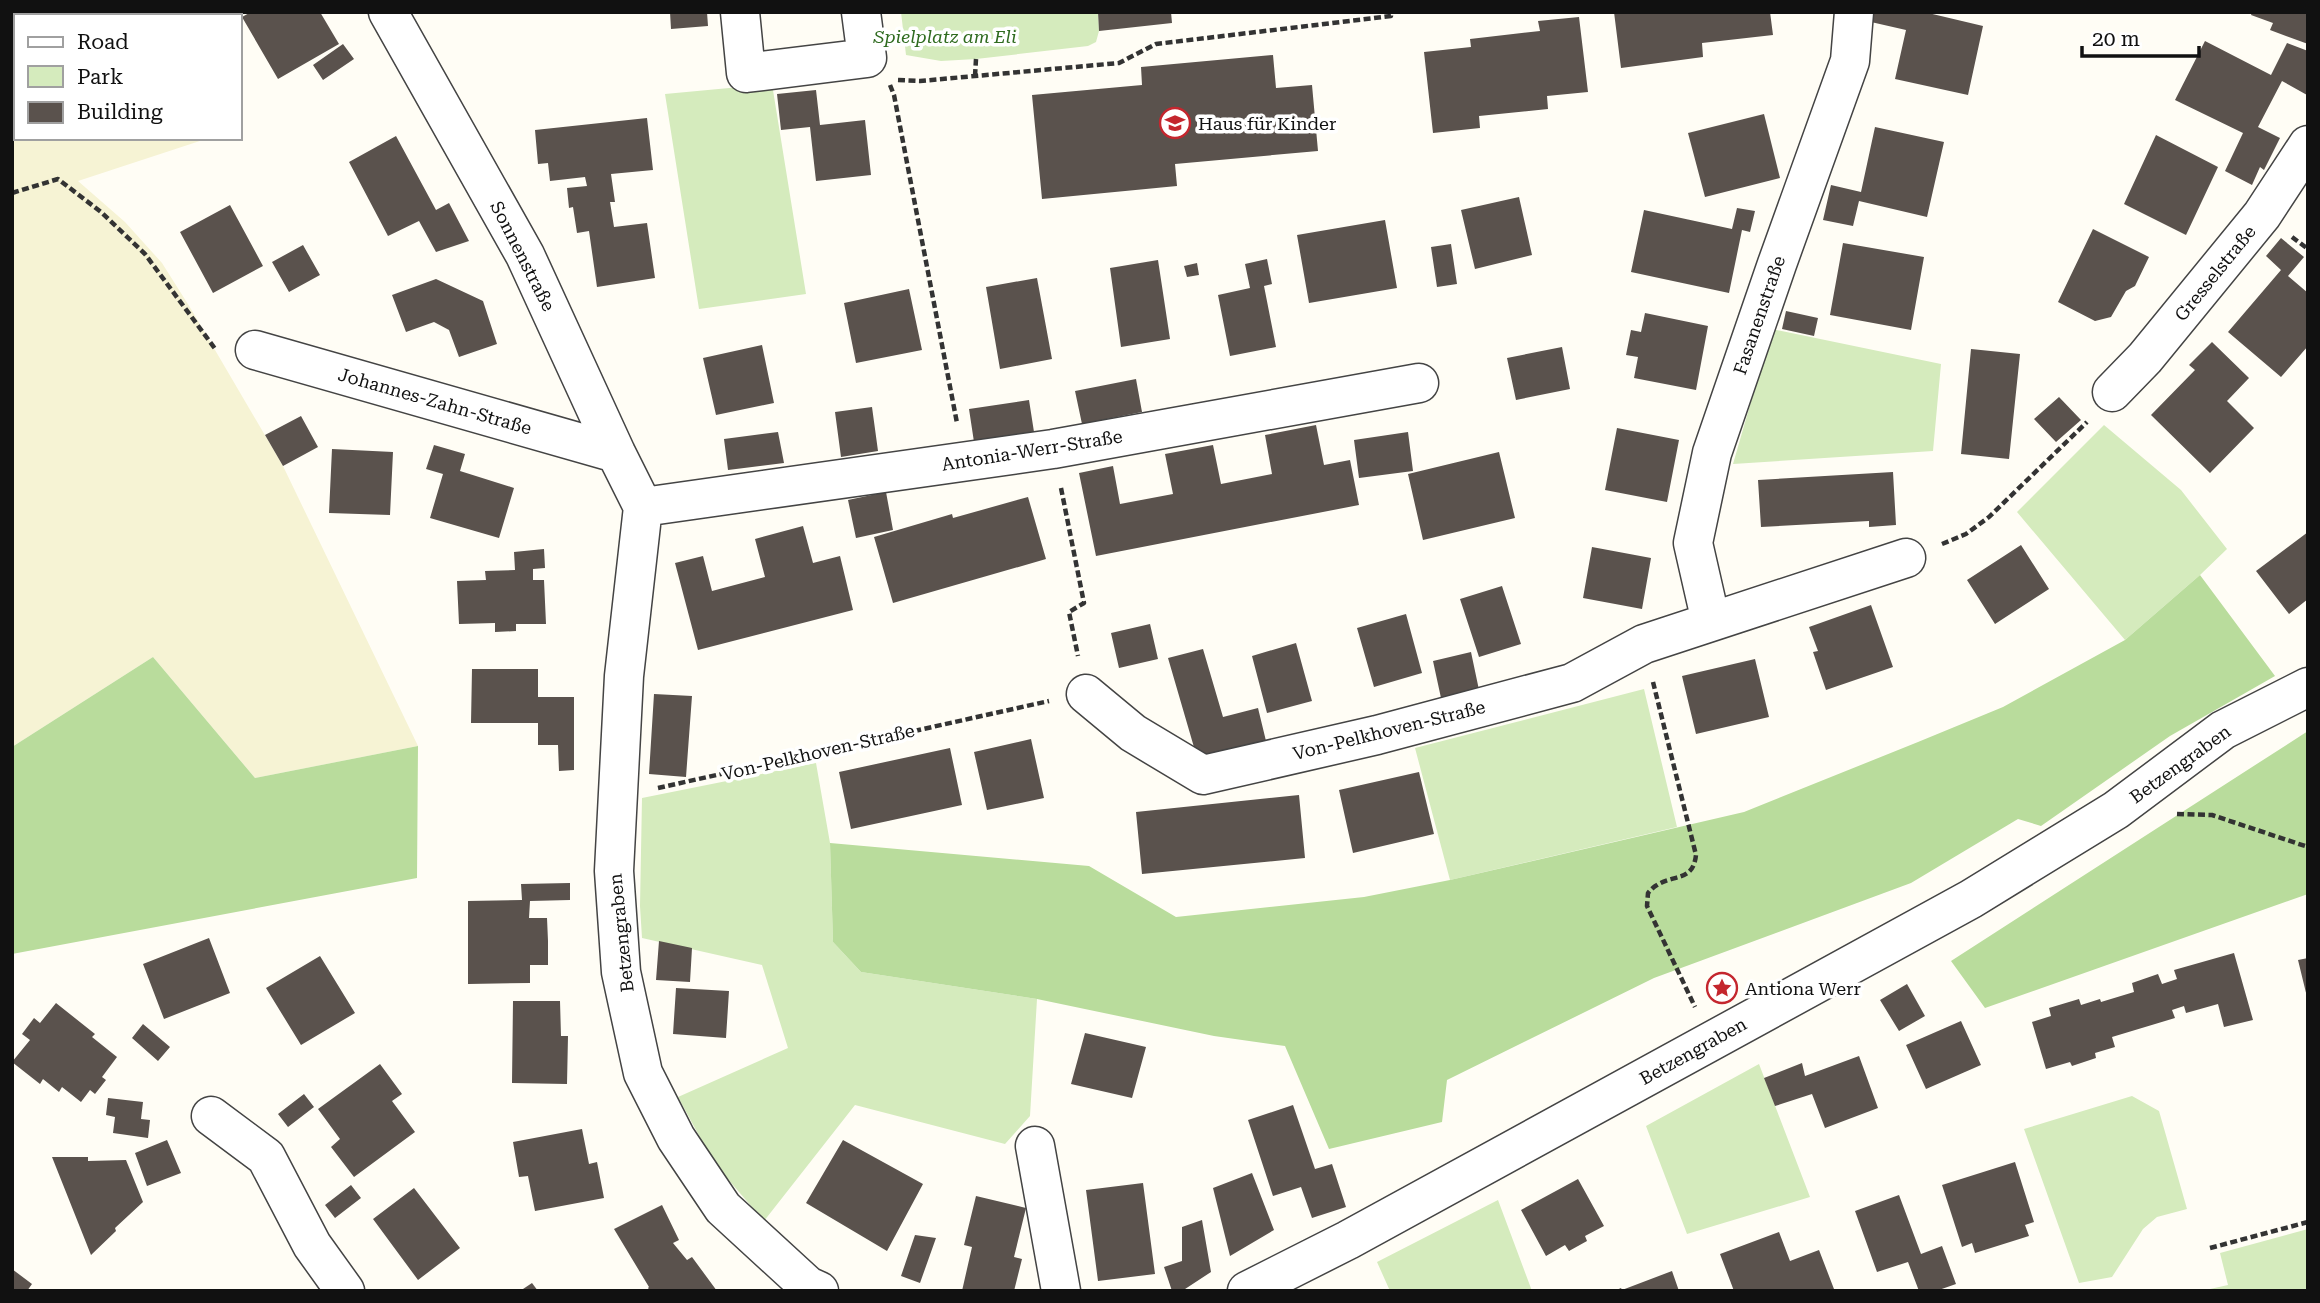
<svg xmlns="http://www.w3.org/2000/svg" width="2320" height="1303" viewBox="0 0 2320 1303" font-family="'Roboto Serif',serif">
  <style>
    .farmland { fill: #f6f3d4 }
    .green { fill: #d5ebbd }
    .forest { fill: #b9dc9c }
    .building { fill: #5a524d }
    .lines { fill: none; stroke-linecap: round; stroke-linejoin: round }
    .minor-casing { stroke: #444; stroke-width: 41 }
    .path { stroke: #333; stroke-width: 4.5; stroke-dasharray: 7 3.5; stroke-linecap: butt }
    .minor { stroke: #fff; stroke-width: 38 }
    .labels { text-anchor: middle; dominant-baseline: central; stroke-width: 7; stroke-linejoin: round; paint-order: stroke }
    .park-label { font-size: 18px; font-style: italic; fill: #2f6b1f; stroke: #fff }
    .poi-label { font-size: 18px; fill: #111; stroke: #fff; text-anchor: start }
    .street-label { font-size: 18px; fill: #111; stroke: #fff }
  </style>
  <rect width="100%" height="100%" fill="#fffdf5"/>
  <path class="farmland" d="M12,12H185L187,16H16V138H209L78,181L125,222L162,263L191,309L283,466L418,746L255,778L153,657L12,747Z"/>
  <path class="green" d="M901,12H1098L1099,31L1096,42L1088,46L976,59L941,61L906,55Z
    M772,84L806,294L699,309L665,94Z
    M1772,329L1941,364L1933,451L1733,464Z
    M2104,425L2181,490L2227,549L2200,575L2125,640L2017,512Z
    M1644,689L1677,827L1450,880L1415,748Z
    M816,763L830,843L833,942L861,972L1037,999L1030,1116L1005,1144L855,1105L764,1221L714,1163L678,1097L788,1048L762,965L642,938L640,906L642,798Z
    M1759,1064L1810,1197L1687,1234L1646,1126Z
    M2132,1096L2159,1111L2187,1209L2157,1217L2143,1229L2112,1277L2079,1283L2024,1129Z
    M1498,1200L1532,1291H1390L1377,1262Z
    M2308,1229V1291H2201L2228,1285L2220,1253Z"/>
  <path class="forest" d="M2200,575L2275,676L2170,736L2041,826L2018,819L1911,883L1654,978L1447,1080L1442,1122L1329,1149L1285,1046L1214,1036L1037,999L861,972L833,942L830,843L1089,866L1176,917L1364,897L1450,880L1744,812L1918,742L2003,707L2125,640Z
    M153,657L255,778L418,746L417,878L12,954V747Z
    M2308,731V894L1985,1008L1951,961Z"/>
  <path class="building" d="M251,12H320L339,44L278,79L242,17Z
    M670,12H707L708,26L671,29Z
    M1098,12H1171L1172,23L1099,31Z
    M1614,12H1770L1773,35L1702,43L1703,57L1621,68Z
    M1873,12H1924L1983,26L1968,95L1895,79L1906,30L1871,22Z
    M2252,12H2308V44L2270,30L2273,23L2251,15Z
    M1579,17L1588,92L1547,96L1548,109L1479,116L1480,128L1433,133L1424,52L1471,47L1470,39L1540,31L1538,21Z
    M2205,41L2271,75L2287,43L2308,51L2307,95L2282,81L2258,127L2280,138L2264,170L2260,167L2252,185L2225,171L2243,133L2175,100Z
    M343,44L354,59L323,80L313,65Z
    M1273,55L1276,88L1312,85L1318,151L1175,164L1177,186L1042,199L1032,95L1142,85L1141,67Z
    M816,90L820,125L865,120L871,175L816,181L810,127L781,130L777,94Z
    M1764,114L1780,178L1705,197L1688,133Z
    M647,118L653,170L611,174L615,202H610L614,227L647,223L655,278L597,287L589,231L577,233L573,207L569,208L567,188L587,186L585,177L550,181L548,163L538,164L535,130Z
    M1875,127L1944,142L1927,217L1859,201L1853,226L1823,220L1831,185L1861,192Z
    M2156,135L2218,167L2186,235L2124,204Z
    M396,136L436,210L449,203L469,241L436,252L419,221L388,236L349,162Z
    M1519,197L1532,255L1475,269L1461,210Z
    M230,205L263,266L213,293L180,232Z
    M1737,208L1755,211L1750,232L1742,230L1729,293L1631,272L1644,210L1732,229Z
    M1385,220L1397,288L1309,303L1297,235Z
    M2093,229L2149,257L2135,286L2126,291L2111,317L2095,321L2058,302Z
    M2281,238L2304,257L2288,276L2308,293V346L2281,377L2228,332L2281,270L2266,256Z
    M1843,243L1924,257L1911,330L1830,315Z
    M1451,244L1457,284L1437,287L1431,247Z
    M303,245L320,275L289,292L272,262Z
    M1267,259L1272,284L1264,286L1276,347L1230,356L1218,295L1250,288L1245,264Z
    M1158,260L1170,339L1121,347L1110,268Z
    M1197,263L1199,275L1187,277L1184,266Z
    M1037,278L1052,359L1000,369L986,287Z
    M436,279L483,301L497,344L459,357L449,330L434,322L406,332L392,295Z
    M909,289L922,350L856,363L844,303Z
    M1786,311L1818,318L1814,336L1782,329Z
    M1645,313L1708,326L1696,390L1634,378L1638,357L1626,355L1631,330L1641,332Z
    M2212,342L2249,378L2227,401L2254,428L2210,473L2151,415L2195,370L2189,365Z
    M762,345L774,403L716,415L703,358Z
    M1562,347L1570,389L1516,400L1507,358Z
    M1971,349L2020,354L2009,459L1961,454Z
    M1136,379L1142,412L1082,424L1075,391Z
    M2059,397L2081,420L2056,442L2034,419Z
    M1029,400L1034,432L974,442L969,409Z
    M872,407L878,451L841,457L835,412Z
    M301,416L318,447L283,466L265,435Z
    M1316,425L1324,465L1350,460L1359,505L1096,556L1079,473L1113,466L1120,504L1173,494L1165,454L1213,445L1221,484L1272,474L1265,435Z
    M1617,428L1679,440L1667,502L1605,490Z
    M778,432L784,463L728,470L724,439Z
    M1408,432L1413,471L1359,478L1354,440Z
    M434,445L465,454L460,471L514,488L499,538L430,518L443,474L426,469Z
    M332,449L393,452L390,515L329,513Z
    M1499,452L1515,518L1423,540L1408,474Z
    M1893,472L1896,525L1869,527V521L1761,527L1758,480Z
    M886,492L893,530L856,538L848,500Z
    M1028,497L1046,559L893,603L874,537L952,514L953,518Z
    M803,526L813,563L840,556L853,610L698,650L675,563L703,556L712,591L765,577L755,539Z
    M2308,532V599L2289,614L2256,571Z
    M2021,545L2049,589L1995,624L1967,580Z
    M1592,547L1651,558L1642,609L1583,598Z
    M544,549L545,568L533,569V580H544L546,624H516V631L495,632V623L459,624L457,581L486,580L485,571L515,570L514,552Z
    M1502,586L1521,644L1479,657L1460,599Z
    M1871,605L1893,667L1826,690L1813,652L1818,651L1809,627Z
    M1406,614L1422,673L1374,687L1357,628Z
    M1150,624L1158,659L1119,668L1111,633Z
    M1296,643L1312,701L1267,713L1252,656Z
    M1203,649L1223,717L1258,708L1266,741L1198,761L1168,658Z
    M1471,652L1479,690L1441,698L1433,661Z
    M1755,659L1769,717L1696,734L1682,676Z
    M472,669H538V697H574V770L559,771L558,745H538V723H471Z
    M654,694L692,696L686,777L649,774Z
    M1031,739L1044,798L987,810L974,752Z
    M950,748L962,805L851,829L839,772Z
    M1419,772L1434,834L1353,853L1339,790Z
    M1299,795L1305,858L1142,874L1136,812Z
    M570,883V900L530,901L529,918H547L548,941V965H530V983L468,984V901L522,900L521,884Z
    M209,938L230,993L164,1019L143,964Z
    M659,941L692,948L690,982L656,980Z
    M2234,953L2253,1020L2224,1027L2218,1004L2186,1013L2184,1006L2172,1010L2175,1018L2112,1037L2115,1047L2095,1053L2096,1058L2072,1066L2070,1062L2046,1069L2032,1022L2051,1016L2049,1008L2079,999L2081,1005L2100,999L2101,1002L2134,992L2132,983L2158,974L2162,984L2177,979L2174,970Z
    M320,956L355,1013L301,1045L266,988Z
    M2308,958V997H2307L2298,960Z
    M1907,984L1925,1016L1899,1031L1880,1000Z
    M676,988L729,991L726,1038L673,1034Z
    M513,1001H560L561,1036H568L567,1084L512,1083Z
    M56,1003L95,1034L92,1037L117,1057L102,1077L106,1080L95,1094L90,1090L81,1102L62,1087L59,1092L43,1079L40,1084L12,1062L30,1040L22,1034L34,1018L40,1023Z
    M1961,1021L1981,1065L1926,1089L1906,1045Z
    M143,1024L170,1047L158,1061L132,1038Z
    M1085,1033L1146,1047L1132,1098L1071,1084Z
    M1859,1056L1878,1108L1825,1128L1812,1094L1775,1106L1764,1078L1802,1063L1805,1076Z
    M380,1064L402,1094L392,1101L415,1132L354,1177L331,1147L340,1139L318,1109Z
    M304,1094L314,1107L288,1127L278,1114Z
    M108,1098L143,1102L141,1119L150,1120L148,1138L113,1133L115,1117L106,1115Z
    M1293,1105L1315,1169L1332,1164L1346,1207L1312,1218L1301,1187L1273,1196L1248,1120Z
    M582,1129L589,1164L597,1162L604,1198L535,1211L528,1176L519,1177L513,1142Z
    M167,1140L181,1173L147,1186L135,1153Z
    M843,1140L923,1184L887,1251L806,1203Z
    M52,1157H88V1161L126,1160L143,1202L115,1228L116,1231L91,1255Z
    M2015,1162L2034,1222L2025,1225L2029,1236L1975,1253L1972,1243L1962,1247L1942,1185Z
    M1252,1173L1274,1230L1230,1256L1213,1188Z
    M1578,1179L1604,1226L1585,1236L1587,1241L1569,1251L1565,1245L1546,1256L1521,1210Z
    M1143,1183L1155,1274L1098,1281L1086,1190Z
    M351,1185L361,1198L335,1218L325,1205Z
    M414,1188L460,1248L418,1280L373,1219Z
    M1899,1195L1921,1254L1942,1246L1956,1284L1936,1291H1919L1908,1262L1877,1272L1855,1211Z
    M976,1196L1026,1208L1014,1257L1022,1259L1014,1291H962L972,1247L964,1245Z
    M662,1205L679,1240L673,1243L687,1260L692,1257L717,1291H650L648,1288L649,1287L614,1229Z
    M1202,1220L1211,1272L1182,1291H1172L1164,1267L1182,1261V1227Z
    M1779,1232L1790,1261L1819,1250L1834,1289L1828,1291H1734L1720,1254Z
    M915,1235L936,1238L920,1283L901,1276Z
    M12,1269L32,1284L27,1291H12Z
    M1672,1271L1679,1291H1614L1621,1288L1622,1290Z
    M532,1283L538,1291H520Z"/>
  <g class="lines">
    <g class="minor-casing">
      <path id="minor" d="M388,12L525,255L616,453L643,507
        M740,12L746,73L867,58L861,12
        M255,350L616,453
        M2112,392L2145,358L2262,215L2308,145
        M643,507L624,676L614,871L621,972L643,1073L676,1138L723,1208L808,1286L819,1291
        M643,507L1053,449L1419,383
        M1711,622L1693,543L1712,453L1777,264L1850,61L1854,12
        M1086,694L1133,733L1203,775L1377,735L1572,683L1644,644L1906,558
        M211,1116L266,1157L312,1245L345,1291
        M1035,1146L1061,1291
        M1247,1291L1348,1240L1971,899L2116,810L2223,730L2308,687"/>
    </g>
    <path class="path" d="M975,76L976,59
      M898,80L920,81L1119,63L1156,44L1391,16V12
      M890,85L894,95L957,423
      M12,193L58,179L101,212L145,254L216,350
      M2292,237L2308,249
      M1061,488L1084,603L1069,612L1078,656
      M1942,544L1966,534L1989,517L2087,422
      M1653,682L1696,855C1693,882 1674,874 1657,885C1653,887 1651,890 1648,893L1647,906L1695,1007
      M658,788L1049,701
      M2177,814L2212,815L2308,847
      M2210,1248L2308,1222"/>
    <use href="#minor" class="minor"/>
  </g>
  <defs>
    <g id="school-ring" transform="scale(1.575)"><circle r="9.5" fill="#fff" stroke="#c4262e" stroke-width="1.5"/><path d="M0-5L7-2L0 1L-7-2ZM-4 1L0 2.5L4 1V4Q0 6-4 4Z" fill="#c4262e"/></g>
    <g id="sight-ring" transform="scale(1.575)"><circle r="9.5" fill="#fff" stroke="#c4262e" stroke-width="1.5"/><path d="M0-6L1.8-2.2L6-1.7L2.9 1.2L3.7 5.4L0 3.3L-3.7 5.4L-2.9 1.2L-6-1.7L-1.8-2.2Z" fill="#c4262e"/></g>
  </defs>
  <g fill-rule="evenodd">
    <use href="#school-ring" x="1175" y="123"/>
    <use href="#sight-ring" x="1722" y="988"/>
  </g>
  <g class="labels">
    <g class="park-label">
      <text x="945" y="36">Spielplatz am Eli</text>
    </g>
    <g class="poi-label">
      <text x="1198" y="123">Haus für Kinder</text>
      <text x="1745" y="988">Antiona Werr</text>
    </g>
    <g class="street-label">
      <text transform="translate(523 256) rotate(63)">Sonnenstraße</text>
      <text transform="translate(2215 273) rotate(-51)">Gresselstraße</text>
      <text transform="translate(1759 315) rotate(-71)">Fasanenstraße</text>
      <text transform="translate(435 401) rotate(16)">Johannes-Zahn-Straße</text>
      <text transform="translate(1032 450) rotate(-9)">Antonia-Werr-Straße</text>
      <text transform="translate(1389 730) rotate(-14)">Von-Pelkhoven-Straße</text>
      <text transform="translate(818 752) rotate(-13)">Von-Pelkhoven-Straße</text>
      <text transform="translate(2180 764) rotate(-36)">Betzengraben</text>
      <text transform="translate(621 933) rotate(-96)">Betzengraben</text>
      <text transform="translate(1693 1051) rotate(-29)">Betzengraben</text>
    </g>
  </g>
  <rect width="2320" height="1303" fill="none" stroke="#111111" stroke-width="28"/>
  <rect x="14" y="14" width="228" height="126" fill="#ffffff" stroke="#a0a0a0" stroke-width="2"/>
  <rect x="28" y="37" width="35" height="10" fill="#ffffff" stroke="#a0a0a0" stroke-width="2"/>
  <text x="77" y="49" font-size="21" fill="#111111">Road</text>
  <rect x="28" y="66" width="35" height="21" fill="#d5ebbd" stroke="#a0a0a0" stroke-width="2"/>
  <text x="77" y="84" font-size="21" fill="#111111">Park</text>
  <rect x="28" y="102" width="35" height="21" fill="#5a524d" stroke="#a0a0a0" stroke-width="2"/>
  <text x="77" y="119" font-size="21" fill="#111111">Building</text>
  <path d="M2082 46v10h117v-10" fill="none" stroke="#111111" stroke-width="3.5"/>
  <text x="2092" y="46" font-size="21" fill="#111111" stroke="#ffffff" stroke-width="5" paint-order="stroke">20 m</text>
</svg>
